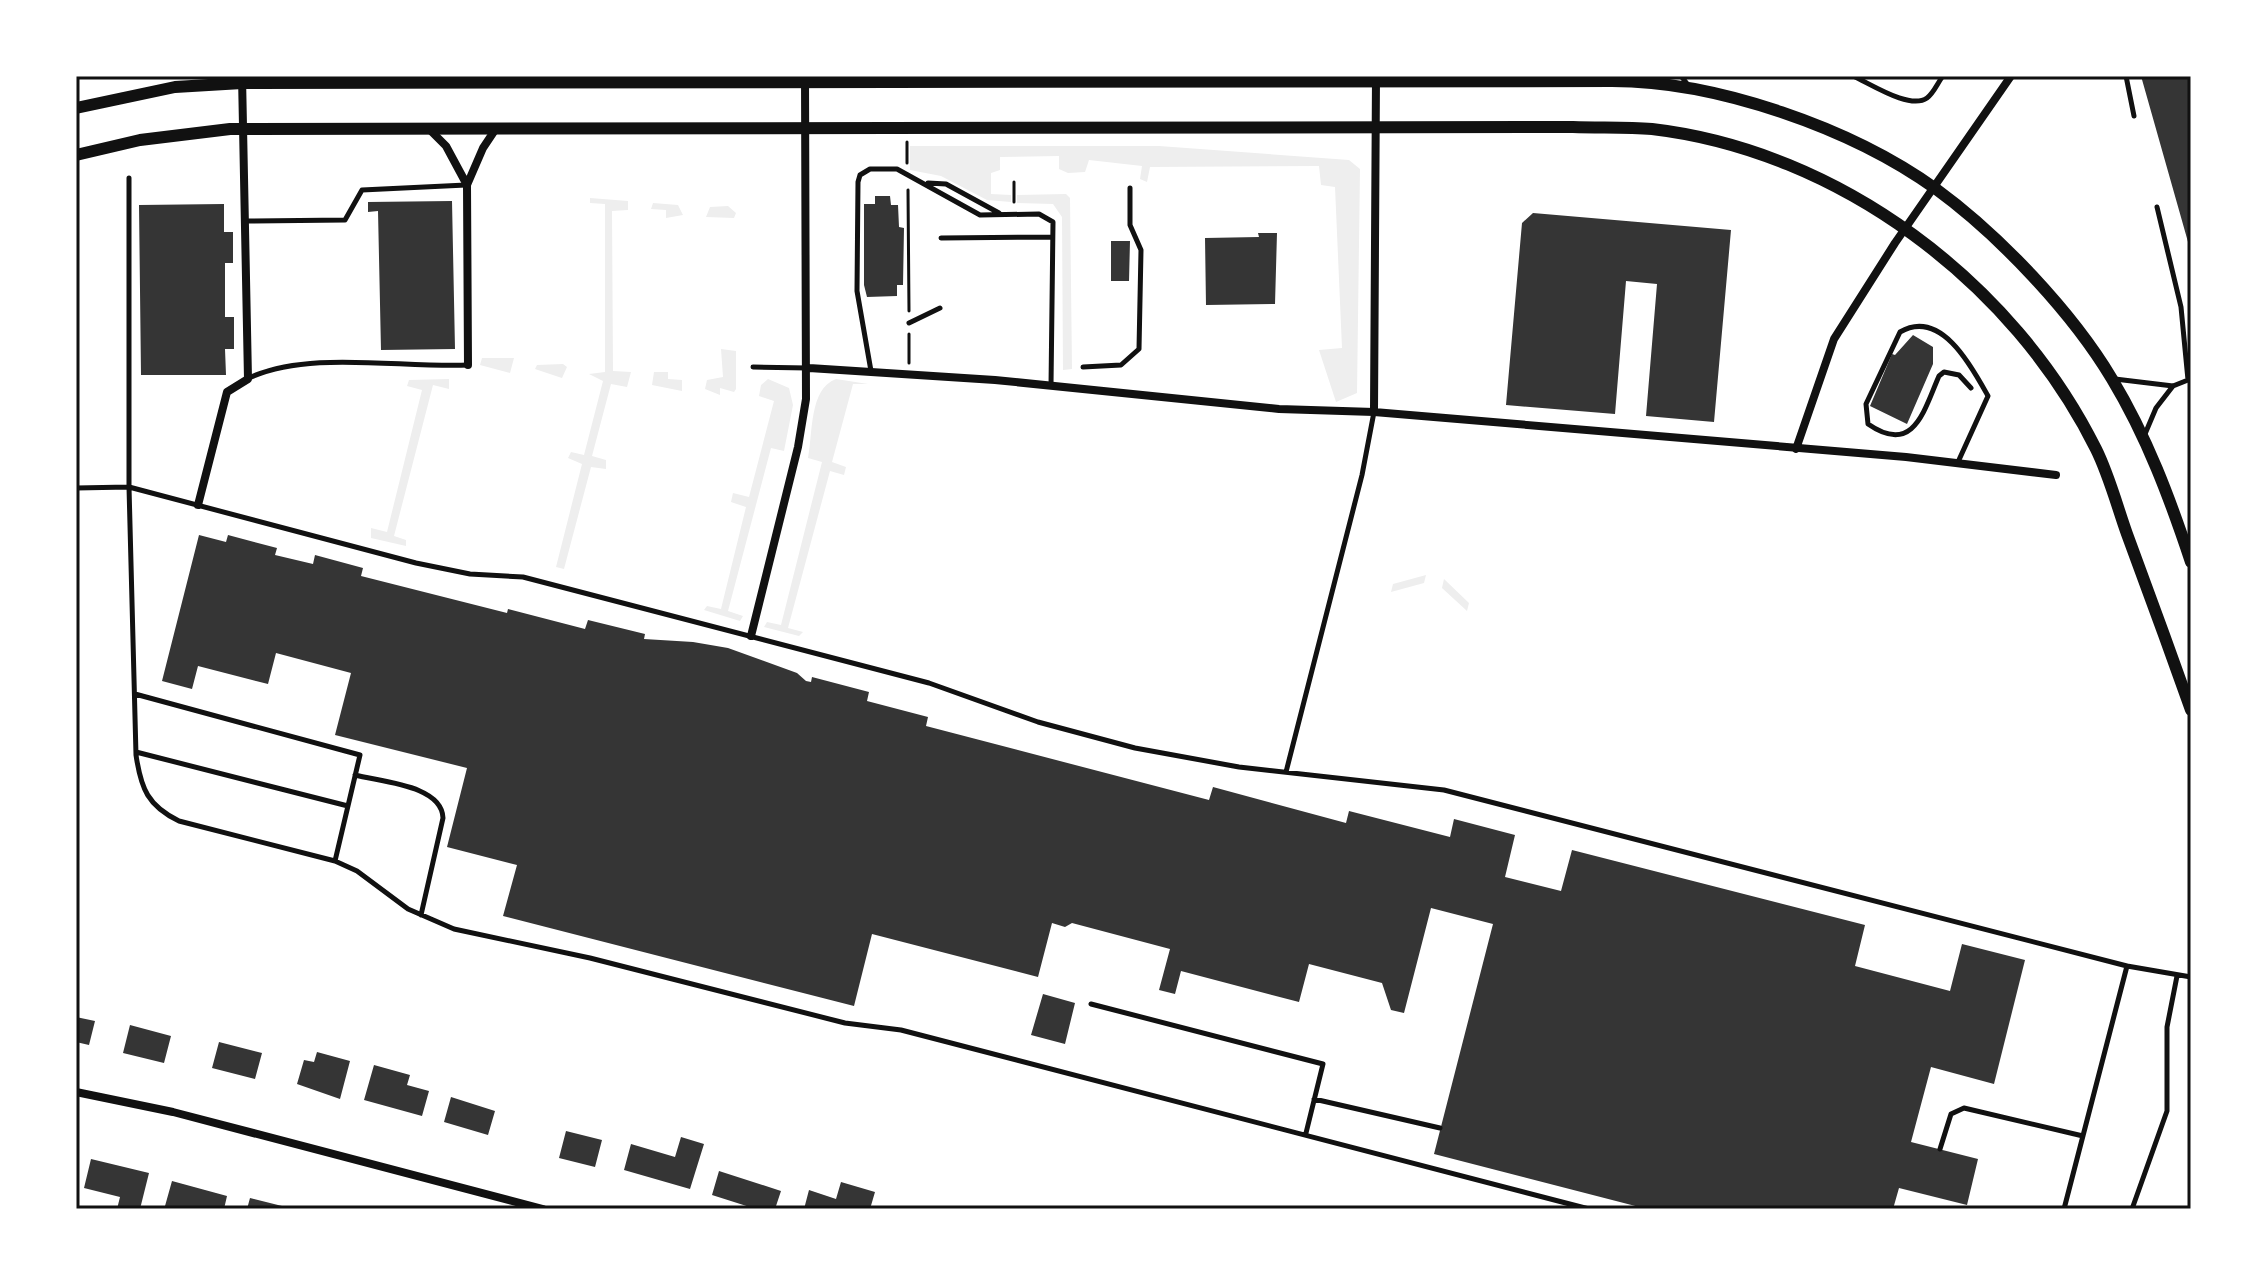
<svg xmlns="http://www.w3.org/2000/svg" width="2267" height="1285" viewBox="0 0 2267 1285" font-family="Lora,serif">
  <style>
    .green { fill: #eee }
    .building { fill: #353535 }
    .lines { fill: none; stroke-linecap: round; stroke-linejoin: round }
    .path { stroke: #111; stroke-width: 3 }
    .service { stroke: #111; stroke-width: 5 }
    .minor { stroke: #111; stroke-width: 8 }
    .tertiary { stroke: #111; stroke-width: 12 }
    .neatline { fill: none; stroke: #111; stroke-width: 3 }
  </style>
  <rect width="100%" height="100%" fill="#fff"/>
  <path class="green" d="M910,146H1159L1349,160L1360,169L1357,393L1336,402L1319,350L1342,348L1335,187L1321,185L1319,166L1150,167L1147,182L1140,179L1142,166L1089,160L1085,172L1068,173L1059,169V156L1000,157V170L991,173V194L1011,195V202L987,200L941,176L910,170Z
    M1066,194L1070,198L1072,369L1063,370L1062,217L1053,204L1017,203V195Z
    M590,198L628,201V210L612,211L613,371L631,372L627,387L611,384L592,456L606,460V469L591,467L564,569L556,567L582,464L568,458L571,452L584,455L603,381L589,374L605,372V204L590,203Z
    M653,203L678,205L683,215L666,218V210L651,209Z
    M728,206L736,213L734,218L706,217L710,207Z
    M721,349L736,351V389L734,392L720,388V395L705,389L707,380L723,377Z
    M482,358H514L510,373L480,365Z
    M563,364L567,367L562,378L535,369L537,365Z
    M654,372H668V379L682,380V391L652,385Z
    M449,379V389L433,385L394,536L406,540V546L371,538V528L387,532L422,390L407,386L409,380Z
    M768,379L789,388L793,405L784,451L771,448L728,611L743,616L740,621L704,610L707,606L721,609L746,507L731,502L733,493L749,497L774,401L759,396L761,385Z
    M836,379L868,384H853L832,462L846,467L844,475L830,471L788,628L803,632L799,636L764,627L767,622L781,625L822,462L808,458C813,433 809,389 836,379Z
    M1426,575L1424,583L1391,592L1393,584Z
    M1444,579L1469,603L1467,611L1442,588Z"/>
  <path class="building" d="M2141,76H2191V249H2190Z
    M875,196H890L891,205H898L899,227L904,228L903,285H897V296L867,297L864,285V204H875Z
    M452,201L455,349L381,350L378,211L368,212V202Z
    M224,204V232H233V263H225V317H234V349H225L226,375H141L139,205Z
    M1533,213L1731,230L1714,422L1646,416L1657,284L1626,281L1615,414L1506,405L1522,223Z
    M1258,233H1277L1275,304L1206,305L1205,238L1259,237Z
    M1111,241H1130L1129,281H1111Z
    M1913,335L1933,347V364L1907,424L1870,406L1892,354L1895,355Z
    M199,535L226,542L228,535L277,548L275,555L313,564L315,555L363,568L361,576L507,613L508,609L585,629L588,620L645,634L644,639L693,642L728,648L797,673L806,681L811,682L812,677L869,692L867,701L928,717L926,726L1209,800L1213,787L1346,823L1349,811L1450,837L1454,819L1515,835L1505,877L1561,891L1572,850L1865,925L1855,966L1950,991L1962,944L2025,960L1994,1084L1931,1067L1911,1142L1978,1159L1967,1205L1899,1188L1893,1209H1647L1434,1154L1493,924L1431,908L1404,1013L1391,1010L1382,983L1309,964L1299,1002L1181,971L1175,994L1159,990L1170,949L1072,923L1065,927L1052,923L1038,977L872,934L854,1006L503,916L517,865L447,847L467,768L335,735L351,673L276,653L268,684L198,666L192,689L162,681Z
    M1043,994L1075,1003L1065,1044L1031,1035Z
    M76,1017L95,1021L89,1045L76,1042Z
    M130,1025L171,1036L164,1063L123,1053Z
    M219,1042L262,1053L255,1079L212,1068Z
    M317,1052L350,1061L340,1099L297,1084L304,1060L314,1062Z
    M374,1065L410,1075L407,1085L429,1091L422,1116L364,1100Z
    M451,1097L495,1111L488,1135L444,1122Z
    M566,1131L602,1140L595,1167L559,1158Z
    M681,1137L704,1144L690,1189L624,1170L631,1144L675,1157Z
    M91,1159L149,1173L140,1209H117L120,1197L84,1188Z
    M719,1171L781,1191L775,1209H756L712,1195Z
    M172,1181L227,1196L224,1209L165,1206Z
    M841,1182L875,1192L870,1209H804L809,1190L836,1199Z
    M250,1198L290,1208V1209H247Z"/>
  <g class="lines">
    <path class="path" d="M907,142V163
      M1014,182V202
      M908,190L909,311
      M909,334V363"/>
    <path class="service" d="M1681,76L1688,85
      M1853,76C1871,84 1910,110 1927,98C1934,93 1938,82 1943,76
      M2126,76L2134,116
      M129,178V487L136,755C141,789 148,806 179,821L335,861L357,871L408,909L454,929L590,958L845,1023L901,1030L1589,1209
      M928,183L946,184L999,213
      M244,221L345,220L362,190L466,185
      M941,238L1051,237
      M909,323L940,308
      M753,367L808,368
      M1083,367L1121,365L1139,349L1141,250L1130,225V188
      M871,371L857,291L858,182L860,175L870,169H897L980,215L1039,214L1053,222L1051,386
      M249,378C309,350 399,368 468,365
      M2115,379L2173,386L2188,380L2181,307L2157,207
      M2145,434L2156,408L2173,386
      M1958,462L1988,396C1972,367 1941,308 1900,332L1866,404L1868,424C1914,456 1924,410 1939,376L1944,372L1959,375L1971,388
      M76,488L129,487L416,563L470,574L523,577L929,683L1038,722L1135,748L1239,767L1444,790L2127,966L2191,977
      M135,694L360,755L335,861
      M136,752L348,806
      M1286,772L1362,475L1374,412
      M355,775C381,782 442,785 443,818L421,915
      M1091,1004L1323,1064L1306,1133
      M1314,1099L1440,1128
      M1940,1149L1951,1114L1964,1108L2083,1136
      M2064,1209L2127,966
      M2132,1209L2167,1111V1027L2177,976"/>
    <path class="minor" d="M430,130L446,146L467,185
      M468,365L467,185L483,148L495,130
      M809,368L995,380L1279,409L1374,412L1906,457L2056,475
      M1374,412L1376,77
      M1796,449L1834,339L1895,243L2011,76
      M198,505L227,392L248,379L242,76
      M751,636L798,447L806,399L805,76
      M76,1092L173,1112L543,1209"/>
    <path class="tertiary" d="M76,108L175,87L242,83L1612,81C1717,81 1851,128 1936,189C1999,235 2072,312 2112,379C2147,437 2170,499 2191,562
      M76,155L140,140L230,129L1573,127C1599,128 1626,127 1652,129C1839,151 2013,282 2096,449C2109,475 2117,506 2127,534C2149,593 2170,651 2191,710"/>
  </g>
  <rect width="2267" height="1285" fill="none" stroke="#ffffff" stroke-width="156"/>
  <rect x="78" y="78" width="2111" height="1129" class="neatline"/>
</svg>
